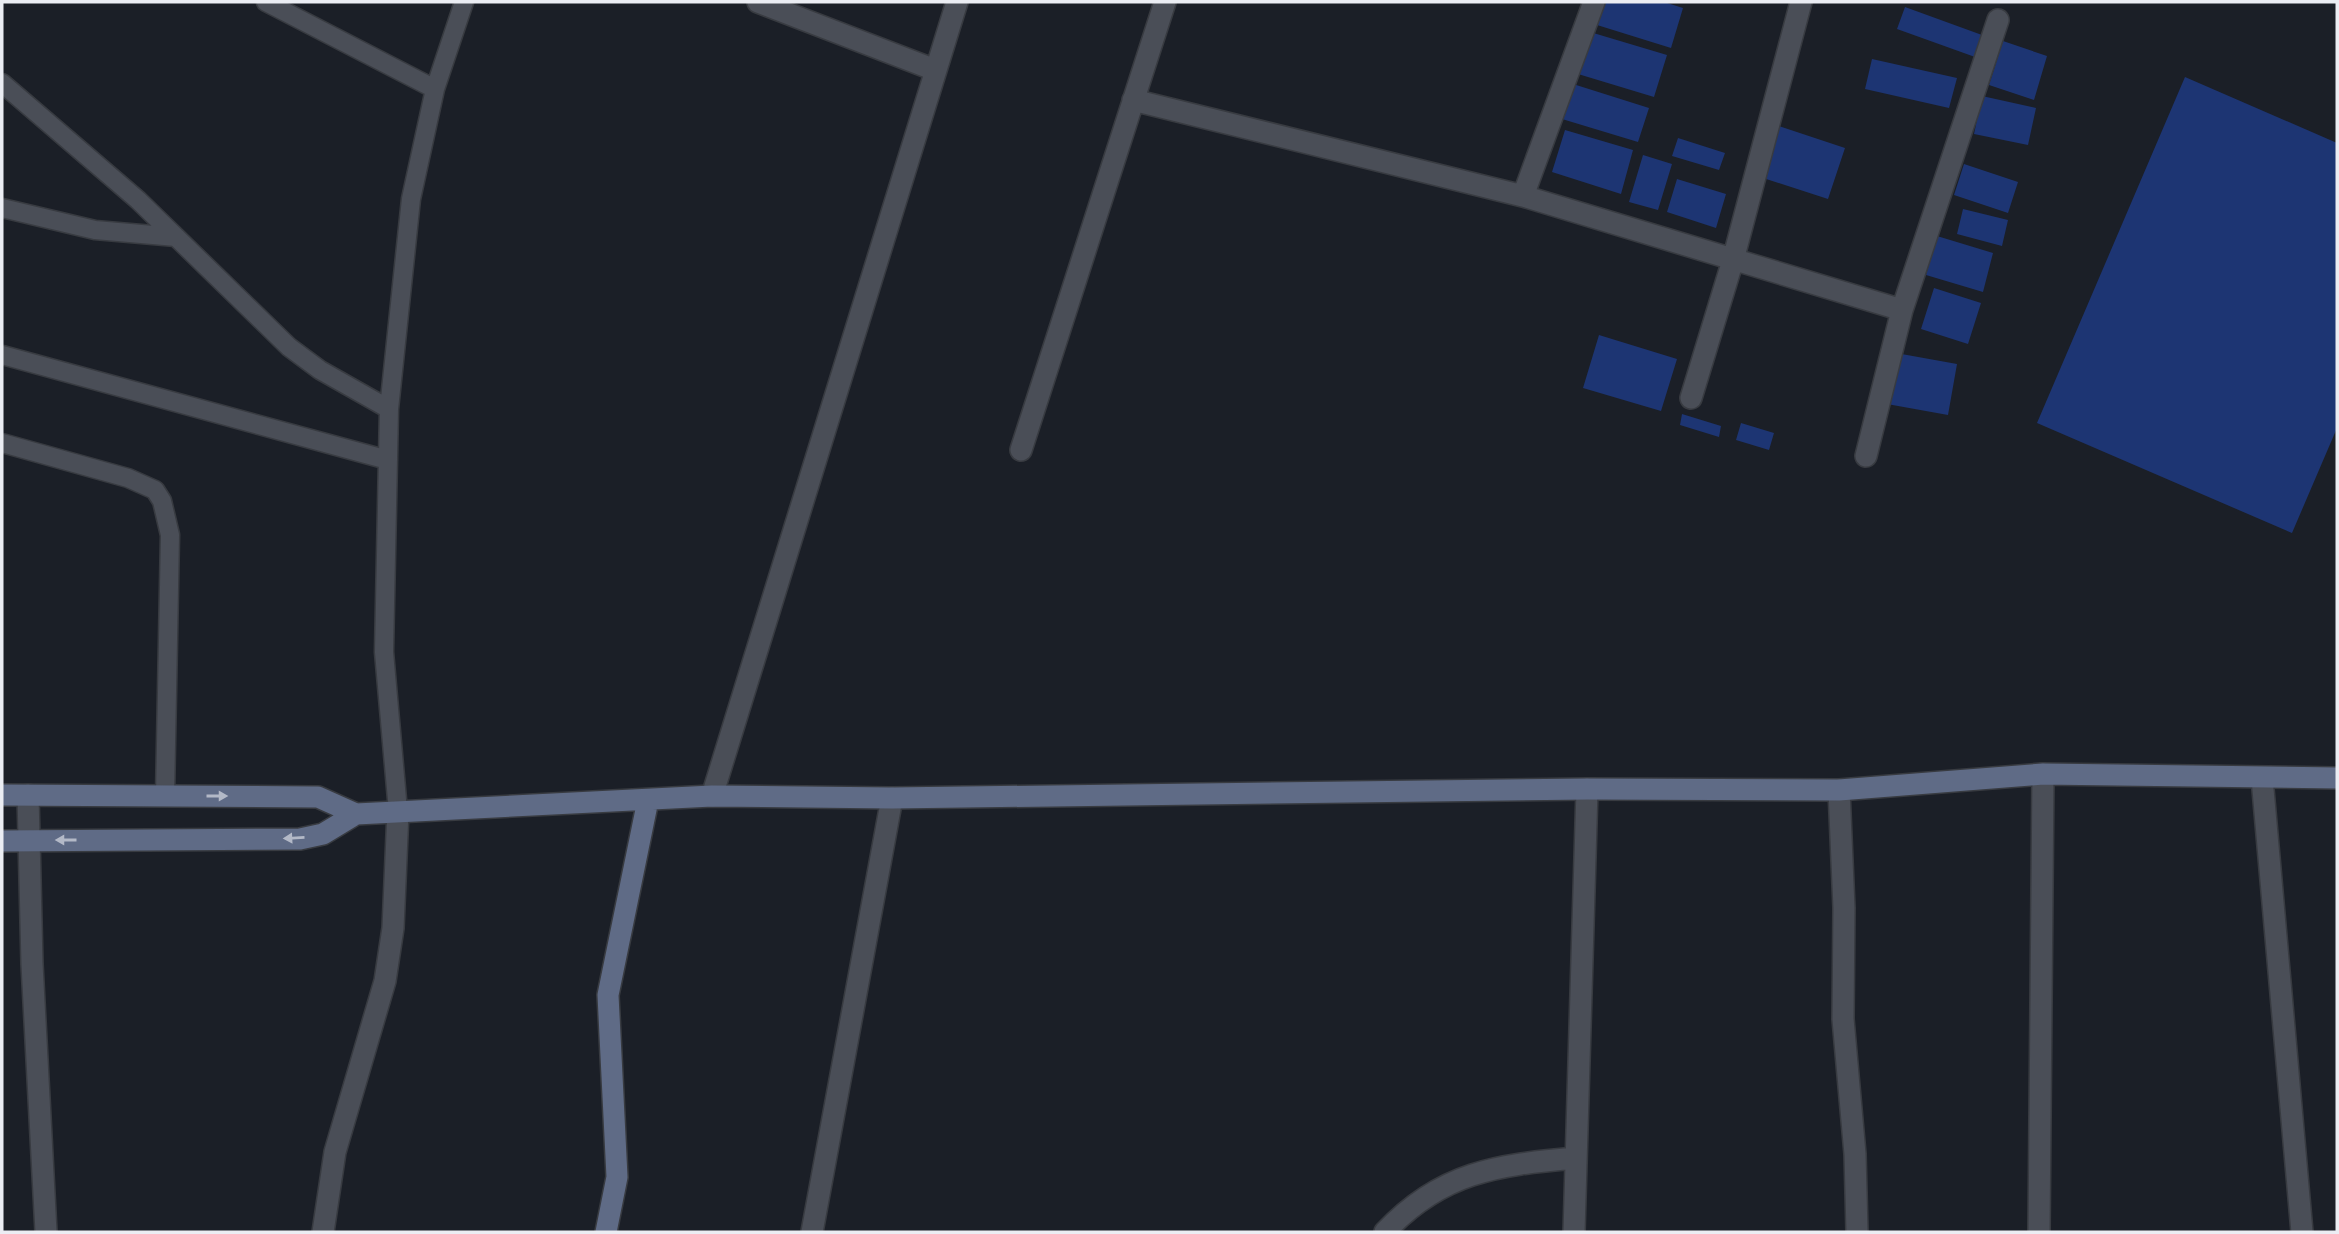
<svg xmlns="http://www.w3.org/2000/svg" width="2339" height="1234" viewBox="0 0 2339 1234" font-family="'Crimson Pro',serif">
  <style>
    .building { fill: #1d3573 }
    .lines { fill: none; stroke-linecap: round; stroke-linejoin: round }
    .lane-casing { stroke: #383b41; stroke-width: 21 }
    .street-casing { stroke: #383b41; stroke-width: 24 }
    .secondary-casing { stroke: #383b41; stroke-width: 24 }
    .lane { stroke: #4a4e57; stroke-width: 18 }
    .street { stroke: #4a4e57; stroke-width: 21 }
    .secondary { stroke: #5f6b86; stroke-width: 21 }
    .oneway { fill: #b3b9c7 }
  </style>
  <rect width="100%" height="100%" fill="#1b1f27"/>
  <path class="building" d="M1603,2H1664L1683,8L1671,48L1597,25Z
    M1905,7L1982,35L1975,57L1897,29Z
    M1590,32L1667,55L1654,97L1578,74Z
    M2003,41L2047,56L2034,100L1989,85Z
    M1872,59L1957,78L1949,108L1865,89Z
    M2185,77L2337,143V428L2292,533L2037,423Z
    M1573,84L1649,108L1638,142L1562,119Z
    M1982,96L2036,108L2028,145L1974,134Z
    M1776,125L1845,148L1828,199L1760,177Z
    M1565,130L1633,150L1621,194L1552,172Z
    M1678,138L1725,153L1719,170L1672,156Z
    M1643,155L1672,164L1658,210L1629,202Z
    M1964,164L2018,182L2008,213L1954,195Z
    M1677,179L1726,194L1716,228L1667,212Z
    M1963,209L2008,220L2002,246L1957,234Z
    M1937,236L1993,253L1983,292L1926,275Z
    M1934,288L1981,303L1968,344L1921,329Z
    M1599,335L1677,359L1661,411L1583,388Z
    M1896,353L1957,364L1948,415L1887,404Z
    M1682,414L1721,426L1719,437L1680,425Z
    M1741,423L1774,433L1769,450L1736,440Z"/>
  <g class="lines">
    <g class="lane-casing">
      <path id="lane" d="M266,2L435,89
        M2,83L138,200L289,347L320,370L389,409
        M2,208L95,230L176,237
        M2,355L388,460
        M2,443L128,478L155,490L162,501L170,535L165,796
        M398,811L384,652L389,409L411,199L435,89L464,2"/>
    </g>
    <g class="street-casing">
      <path id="street" d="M758,2L935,70
        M1133,100L1523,196L1594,2
        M1523,196L1902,310
        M1691,398L1733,260L1801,2
        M1021,450L1165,2
        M1866,456L1902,310L1998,20
        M2262,778L2302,1232
        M1839,790L1844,908L1843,1019L1855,1154L1857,1232
        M28,795L32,964L46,1232
        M712,796L957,2
        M323,1232L335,1152L385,981L393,928L398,811
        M812,1232L892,798
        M1385,1232C1441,1172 1497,1165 1575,1158
        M1574,1232L1587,789
        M2039,1232L2043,774"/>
    </g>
    <g class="secondary-casing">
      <path id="secondary" d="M2,795L318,797L356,814
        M2,841L300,839L323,834L356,814L712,796L892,798L1587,789L1839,790L2043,774L2337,778
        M606,1232L617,1177L608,995L648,800"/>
    </g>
    <use href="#lane" class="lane"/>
    <use href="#street" class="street"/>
    <use href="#secondary" class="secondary"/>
  </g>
  <defs><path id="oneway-solid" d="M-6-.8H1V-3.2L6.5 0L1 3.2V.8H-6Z" transform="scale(1.75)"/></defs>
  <g class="oneway">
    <use href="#oneway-solid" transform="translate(217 796)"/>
    <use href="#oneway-solid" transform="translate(294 838) rotate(177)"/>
    <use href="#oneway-solid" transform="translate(66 840) rotate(180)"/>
  </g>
  <rect width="2339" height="1234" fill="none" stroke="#ebedf3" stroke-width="7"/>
</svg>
